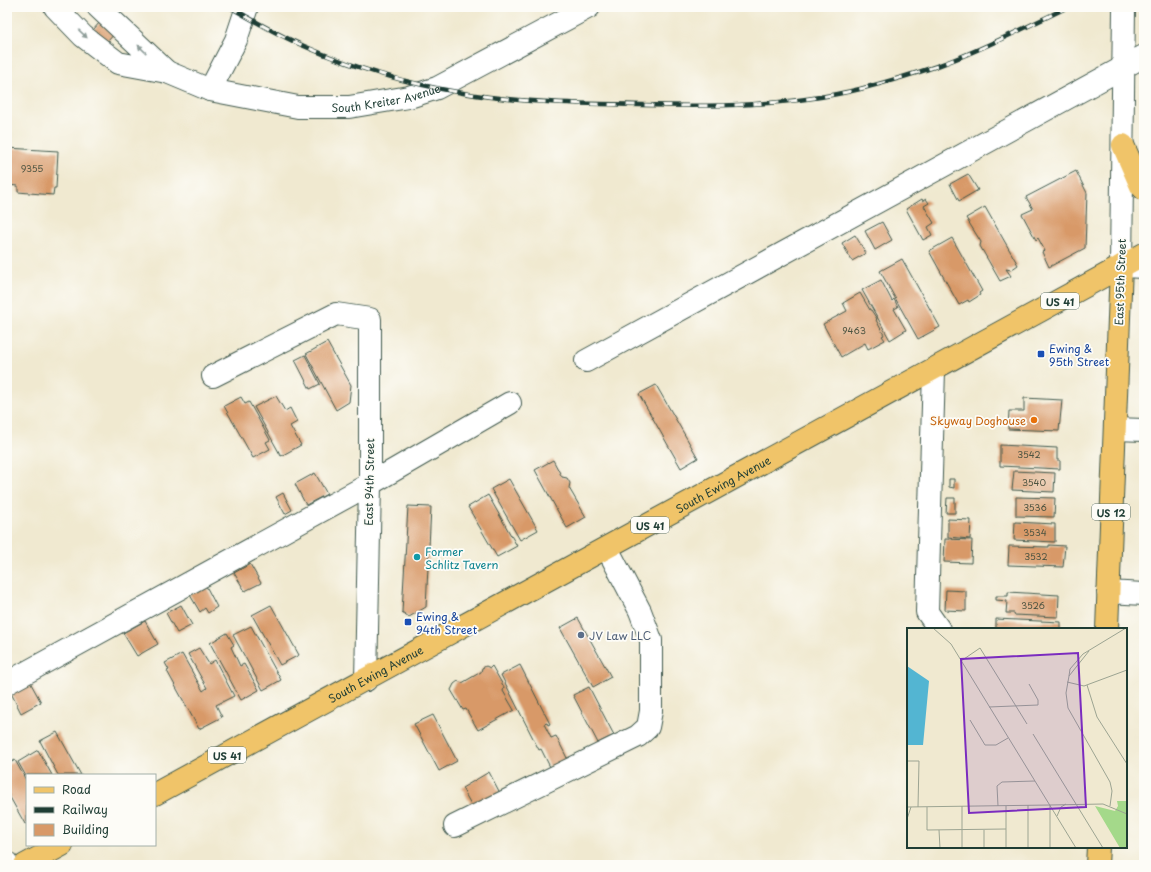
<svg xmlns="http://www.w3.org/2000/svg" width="1151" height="872" viewBox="0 0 1151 872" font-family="'Playpen Sans',sans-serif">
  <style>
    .building { fill: #d89968 }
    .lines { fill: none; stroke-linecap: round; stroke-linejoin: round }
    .minor-casing { stroke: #3e574b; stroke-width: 24 }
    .major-casing { stroke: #3e574b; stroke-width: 24 }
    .minor { stroke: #fff; stroke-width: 22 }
    .major { stroke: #f0c469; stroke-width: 22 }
    .rail-casing { stroke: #1f3d34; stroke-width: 4.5 }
    .rail { stroke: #fdfcf7; stroke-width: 3; stroke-dasharray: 9; stroke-linecap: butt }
    .oneway { fill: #8f9e9a }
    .transit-dot { fill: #1a4fb4; stroke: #fdfcf7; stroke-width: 1.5 }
    .food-dot { fill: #e8710a; stroke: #fdfcf7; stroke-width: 1.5 }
    .culture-dot { fill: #0f9aa8; stroke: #fdfcf7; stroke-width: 1.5 }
    .service-dot { fill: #5c6f8a; stroke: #fdfcf7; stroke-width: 1.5 }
    .labels { text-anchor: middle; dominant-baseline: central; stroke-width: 3.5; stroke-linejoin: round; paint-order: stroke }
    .number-label { font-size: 9px; fill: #4d5441 }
    .shield { fill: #fdfcf7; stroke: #62766e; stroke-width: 1 }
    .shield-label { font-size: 10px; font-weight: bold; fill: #1f3d34 }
    .street-label { font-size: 11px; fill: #1f3d34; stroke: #fdfcf7 }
    .transit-label { font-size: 11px; fill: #164399; stroke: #fdfcf7; text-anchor: start }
    .food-label { font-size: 11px; fill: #c56008; stroke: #fdfcf7; text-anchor: end }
    .culture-label { font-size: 11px; fill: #0d838f; stroke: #fdfcf7; text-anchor: start }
    .service-label { font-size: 11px; fill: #4e5e75; stroke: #fdfcf7; text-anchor: start }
    .inset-road { fill: none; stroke: #9ca492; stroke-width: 1 }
    .view { fill: #7b2cbf; fill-opacity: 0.15; stroke: #7b2cbf; stroke-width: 2 }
    .inset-edge { fill: none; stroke: #1f3d34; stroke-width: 2 }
  </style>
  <rect width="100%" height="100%" fill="#fdfcf7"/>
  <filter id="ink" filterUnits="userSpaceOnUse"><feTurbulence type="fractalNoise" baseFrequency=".025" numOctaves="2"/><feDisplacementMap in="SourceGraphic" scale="8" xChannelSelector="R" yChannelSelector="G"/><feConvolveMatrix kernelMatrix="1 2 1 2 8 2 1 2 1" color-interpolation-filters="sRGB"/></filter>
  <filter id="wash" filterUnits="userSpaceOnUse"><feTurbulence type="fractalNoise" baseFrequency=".012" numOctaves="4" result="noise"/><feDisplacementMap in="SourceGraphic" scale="16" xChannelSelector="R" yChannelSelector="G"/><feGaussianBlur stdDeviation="0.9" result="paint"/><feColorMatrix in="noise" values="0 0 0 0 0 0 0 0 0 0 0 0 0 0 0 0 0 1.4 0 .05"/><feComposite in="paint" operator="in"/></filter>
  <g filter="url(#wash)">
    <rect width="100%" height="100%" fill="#f0e9d0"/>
    <g id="blocks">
      <path class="building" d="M100,22L116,32L107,42L93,30Z
        M7,148L58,151L56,188H54L53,195L18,192V186L7,185Z
        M1076,171L1087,193L1085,248L1049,267L1042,252L1045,251L1038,238L1036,240L1022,214L1033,209L1026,197Z
        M968,174L978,190L959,201L950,184Z
        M922,199L923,201L926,199L929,203L924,206L934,223L928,227L932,235L923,240L906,209Z
        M985,207L1018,265L1011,270L1006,269L1011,276L1000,281L980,246L981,242L966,218Z
        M882,222L892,240L875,250L865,231Z
        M855,235L866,253L852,261L842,243Z
        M952,238L982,291L979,293L980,295L969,302L968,300L959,305L929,251Z
        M902,259L940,327L918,339L880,271Z
        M881,280L892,301L894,299L898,307L894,309L906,330L890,340L862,290Z
        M860,293L870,310H871L877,319L876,320L884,335L882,336L885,340L868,349L865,343L841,357L823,324L847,311L843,303Z
        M327,342L351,385L349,402L336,410L306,354Z
        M305,355L320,384L310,389L295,360Z
        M656,385L698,458L681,468L639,394Z
        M276,396L285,411L290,408L297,422L290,426L301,445L281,456L254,407Z
        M241,397L245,404L249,402L270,440L266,442L270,449L253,458L224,406Z
        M1024,398L1062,400L1059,431L1008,429L1009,411H1024Z
        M1000,445L1057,448V460H1060V469L1000,466Z
        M553,460L562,477L567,478L570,483L569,488L586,517L567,528L535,470Z
        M1014,471L1055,473L1054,492L1012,490Z
        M315,473L327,494L306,505L295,484Z
        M509,479L538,530L520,540L491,489Z
        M949,479H954V488L949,487Z
        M283,493L292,510L285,514L276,497Z
        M488,495L517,546L497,557L468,507Z
        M1016,497L1055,498L1054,517L1016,516Z
        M947,498H955V513H946Z
        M408,506L431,507L426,607L409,617L402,612Z
        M948,519L971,520L970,539L948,537Z
        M1015,522L1055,524V542L1014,540Z
        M945,539L972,540L971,563L944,562Z
        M1049,545L1065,546L1063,567L1008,565L1009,546L1049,547Z
        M250,564L261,583L245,591L234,573Z
        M206,586L217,607L208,613L205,608L200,612L190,595Z
        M946,590L966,591V611L945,610Z
        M1008,592L1059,595L1058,617L1014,615V613H1006L1007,601L996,600V596H1008Z
        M181,605L192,625L177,633L166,613Z
        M271,605L299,655L280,665L252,615Z
        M578,618L611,677L593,687L560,628Z
        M996,619L1061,622V629H996Z
        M145,621L158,644L137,656L123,633Z
        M251,626L281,680L263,690L233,635Z
        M227,633L234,645L231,647L240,666L244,664L259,690L241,700L210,643Z
        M199,648L209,664L215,660L234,696L216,705L222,717L199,729L167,671L169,670L165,663L182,654L203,691L207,688L188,654Z
        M520,665L550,724L548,725L547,723L544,724L551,738L556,736L568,760L551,769L541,749L539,750L501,675Z
        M486,666L490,668L492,666L504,687L503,691L514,710L478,730L466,709L463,710L451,690L454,684L458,681L462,683L481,672L482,668Z
        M30,682L41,702L21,713L11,693Z
        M589,687L614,735L598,743L573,695Z
        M433,715L457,761L439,771L414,724Z
        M57,732L81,775H58L40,741Z
        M38,750L52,775H27V778L18,762Z
        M15,760L27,782V823L25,824L7,792V765Z
        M489,772L500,793L473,808L462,788Z"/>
    </g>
  </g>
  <g filter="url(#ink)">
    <use href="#blocks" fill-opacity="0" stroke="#3e574b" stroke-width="1"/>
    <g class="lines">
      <g class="minor-casing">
        <g id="minor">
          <path d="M55,7L83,36L118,63L167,72L98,7"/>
          <path d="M1124,7L1121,266L1144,267"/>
          <path id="s1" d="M167,72L210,90L298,107H349L409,97L437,88L589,7"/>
          <path d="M210,90L236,40L247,7"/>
          <path d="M586,361L1144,56"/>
          <path d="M934,370L927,612L939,629"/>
          <path d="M213,376L336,314L370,319V484L366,680"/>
          <path d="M1115,429L1144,430"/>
          <path d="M1108,592L1144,594"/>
          <path d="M7,683L370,484L510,403"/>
          <path d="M455,826L638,736L648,727L651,711V640L640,611L607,548"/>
          <path d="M7,863L8,865"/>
        </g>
      </g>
      <g class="major-casing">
        <g id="major">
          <path d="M1123,145L1141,186L1144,189"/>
          <path d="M1107,629L1121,266"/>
          <path id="s2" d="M155,794L1144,254"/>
          <path d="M25,865L62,845"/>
          <path d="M1097,865L1098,847"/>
        </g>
      </g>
      <use href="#minor" class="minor"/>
      <use href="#major" class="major"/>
      <g class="rail-casing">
        <path id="rail" d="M230,7C254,21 278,35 304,46C354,68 409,84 463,93C522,103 583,104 642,105C714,107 791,106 860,89C887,82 914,74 940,65C984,49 1026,27 1068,7"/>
      </g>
      <use href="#rail" class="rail"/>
    </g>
    <defs><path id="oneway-solid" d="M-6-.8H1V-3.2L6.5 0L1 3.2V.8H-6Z"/></defs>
    <g class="oneway">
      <use href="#oneway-solid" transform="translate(83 34) rotate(43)"/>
      <use href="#oneway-solid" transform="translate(142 49) rotate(-136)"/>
    </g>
  </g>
  <g class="transit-dot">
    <rect x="1037" y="350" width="8" height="8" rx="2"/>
    <rect x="404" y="618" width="8" height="8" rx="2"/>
  </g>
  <circle class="food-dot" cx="1034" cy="420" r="4"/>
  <circle class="culture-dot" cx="417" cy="557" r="4"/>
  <circle class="service-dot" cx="581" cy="635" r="4"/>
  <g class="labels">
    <g class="number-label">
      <text x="32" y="168">9355</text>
      <text x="854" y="330">9463</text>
      <text x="1029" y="454">3542</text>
      <text x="1034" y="482">3540</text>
      <text x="1035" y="507">3536</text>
      <text x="1035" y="532">3534</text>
      <text x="1036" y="556">3532</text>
      <text x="1033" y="605">3526</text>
    </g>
    <g class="shield">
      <rect x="1041" y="293" width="38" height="16" rx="3"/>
      <rect x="1092" y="504" width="38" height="16" rx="3"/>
      <rect x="631" y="517" width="38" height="16" rx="3"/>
      <rect x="208" y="747" width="38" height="16" rx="3"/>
    </g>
    <g class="shield-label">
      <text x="1060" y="301">US 41</text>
      <text x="1111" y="512">US 12</text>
      <text x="650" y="525">US 41</text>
      <text x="227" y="755">US 41</text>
    </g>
    <g class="street-label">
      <text stroke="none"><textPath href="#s1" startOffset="225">South Kreiter Avenue</textPath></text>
      <text transform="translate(1120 282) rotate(-88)">East 95th Street</text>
      <text transform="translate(369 482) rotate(-89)">East 94th Street</text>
      <text stroke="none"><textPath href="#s2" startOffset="647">South Ewing Avenue</textPath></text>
      <text stroke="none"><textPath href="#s2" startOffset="251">South Ewing Avenue</textPath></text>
    </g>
    <g class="transit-label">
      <text x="1049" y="348">Ewing &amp;<tspan x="1049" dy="13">95th Street</tspan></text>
      <text x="416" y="616">Ewing &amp;<tspan x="416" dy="13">94th Street</tspan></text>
    </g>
    <g class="food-label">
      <text x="1026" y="420">Skyway Doghouse</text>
    </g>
    <g class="culture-label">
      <text x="425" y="551">Former<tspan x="425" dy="13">Schlitz Tavern</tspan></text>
    </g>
    <g class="service-label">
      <text x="589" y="635">JV Law LLC</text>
    </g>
  </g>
  <g transform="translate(907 628)">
    <rect width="220" height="220" fill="#f0e9d0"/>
    <path d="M210,173H220V220H213L188,178L208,183L211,178Z" fill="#a4d98a"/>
    <path d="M0,38L22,53L16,117H0Z" fill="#53b5d2"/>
    <path class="inset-road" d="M26,0L44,16L169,220M182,23L162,48L163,41L176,26L219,0M54,33L73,20L120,96M162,48L159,65L161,80L203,154L205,163L203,178M160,54L177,58L220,42M180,57L190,89L220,136M82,79L131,77V72L122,56M63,92L78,117H89L101,110M126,106L196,220M0,133H12L11,179M121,177V220M55,178V220M91,178L90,158L95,154L128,153M99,178V220M0,179L143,177M20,179V202L99,201M150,188L154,179L159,176M0,191L4,179M32,202L33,220M77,202V220M143,220V177L196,176L220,186"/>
    <path class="view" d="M171,25L179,179L62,185L54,31Z"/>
    <rect width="220" height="220" class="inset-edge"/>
  </g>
  <rect width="1151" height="872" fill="none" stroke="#fdfcf7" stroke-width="24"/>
  <rect x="26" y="774" width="130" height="72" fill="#fdfcf7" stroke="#a4b0a9"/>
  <rect x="34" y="787" width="20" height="6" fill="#f0c469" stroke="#a4b0a9"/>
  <text x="62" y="794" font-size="12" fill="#1f3d34">Road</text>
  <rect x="34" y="807" width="20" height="6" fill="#1f3d34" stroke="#a4b0a9"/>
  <text x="62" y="814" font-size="12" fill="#1f3d34">Railway</text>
  <rect x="34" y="824" width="20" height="12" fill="#d89968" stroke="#a4b0a9"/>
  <text x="62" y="834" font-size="12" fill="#1f3d34">Building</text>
</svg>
